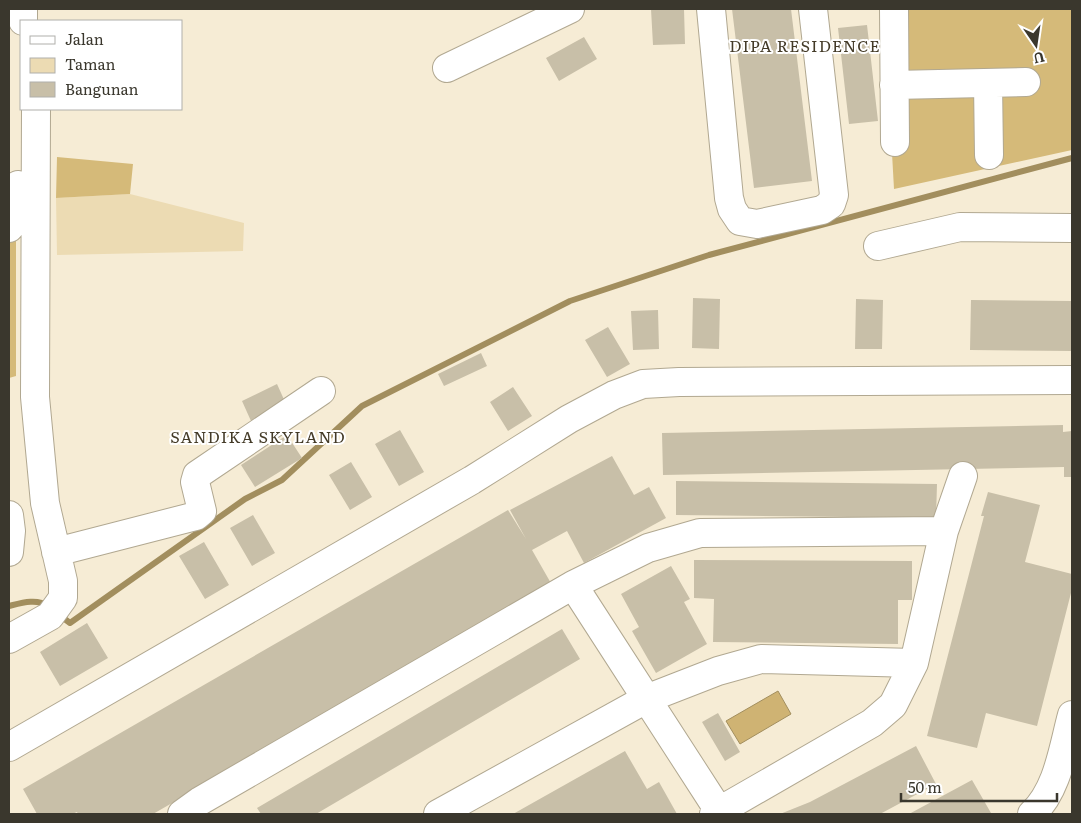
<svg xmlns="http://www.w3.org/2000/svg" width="1081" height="823" viewBox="0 0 1081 823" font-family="Literata,serif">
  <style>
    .green { fill: #ecdbb3 }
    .forest { fill: #d5ba79 }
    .water { fill: #cfb373; stroke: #a28e5e }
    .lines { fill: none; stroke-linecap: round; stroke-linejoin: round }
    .stream { stroke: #a28e5e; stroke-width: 6 }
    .building { fill: #c8bfa8 }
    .minor-casing { stroke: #b1a891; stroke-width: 30 }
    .minor { stroke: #fff; stroke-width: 28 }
    .labels { text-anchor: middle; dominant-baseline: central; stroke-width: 4; stroke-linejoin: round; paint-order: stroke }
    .neighbourhood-label { font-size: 16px; letter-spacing: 1px; fill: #433a27; stroke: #fff }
  </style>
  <rect width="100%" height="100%" fill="#f6ecd5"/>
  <path class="green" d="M130,194L244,223L243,251L57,255L56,198Z"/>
  <path class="forest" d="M884,9H1072V150L894,189Z
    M57,157L133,164L130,194L56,198Z
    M16,241V376L9,378V242Z"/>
  <path class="water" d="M778,691L791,714L740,744L726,721Z"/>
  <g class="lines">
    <path class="stream" d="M9,606C21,603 37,598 48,606
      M58,614L70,623L245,499L282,480L362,406L570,301L709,255L1072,158"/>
  </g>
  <path class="building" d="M651,9H684L685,44L653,45Z
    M732,9H791L812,181L754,188Z
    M867,25L878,121L849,124L838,28Z
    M584,37L597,59L559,81L546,58Z
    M693,298L720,299L719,349L692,348Z
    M856,299L883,300L882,349H855Z
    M971,300L1072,301V351L970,350Z
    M658,310L659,349L633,350L631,311Z
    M608,327L630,364L607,377L585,340Z
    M481,353L487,366L444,386L438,374Z
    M277,384L286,404L251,421L242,401Z
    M513,387L532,416L508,431L490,402Z
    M1063,425V432L1072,431V477H1064V467L663,475L662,433Z
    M400,430L424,472L399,486L375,444Z
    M287,435L302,458L255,487L241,465Z
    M612,456L634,495L649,487L666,518L584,563L567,531L532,550L552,585L153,814H78L77,812L72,814H37L23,789L508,510L526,539L510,510Z
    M351,462L372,497L350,510L329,475Z
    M676,481L937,484L936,518L676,515Z
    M988,492L1040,505L1025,562L1072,574V589L1037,726L986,713L977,748L927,736L984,516H981Z
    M253,515L275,553L252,566L230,528Z
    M204,542L229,585L205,599L179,556Z
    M694,560L912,561V600H898V644L713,642L714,599L694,598Z
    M671,566L690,599L684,602L707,644L656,673L632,631L639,627L621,594Z
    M87,623L108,658L60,686L40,652Z
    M562,629L580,659L316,814H261L257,808Z
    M718,713L740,752L725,761L702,722Z
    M916,746L936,784L880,814H780L810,802Z
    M625,751L647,789L659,782L677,814H513Z
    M972,780L991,813L988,814H909Z"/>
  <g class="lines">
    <g class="minor-casing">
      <path id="minor" d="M711,9L729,198L732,209L740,221L757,224L822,210L831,204L834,195L813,9
        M894,9L895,142
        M23,21V9
        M447,68L570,9
        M988,83L989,155
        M894,85L1026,82
        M9,228L16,220L18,185
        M878,246L960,227L1072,228
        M9,515L11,531L9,552
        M56,552L196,516L202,511L195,482L197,475L321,391
        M573,585L721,814
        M9,639L50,616L63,598V581L45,503L35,397L36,109
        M9,747L472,480L569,419L614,395L643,384L679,382L1072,380
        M182,814L200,801L573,585L648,548L700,533L944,531
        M438,814L646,699L718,671L761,659L914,663
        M714,814L872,723L893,705L914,663L944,531L963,476
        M1032,814C1058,790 1063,748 1072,715"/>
    </g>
    <use href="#minor" class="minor"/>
  </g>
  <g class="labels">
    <g class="neighbourhood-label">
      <text x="805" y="45">DIPA RESIDENCE</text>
      <text x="258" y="436">SANDIKA SKYLAND</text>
    </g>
  </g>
  <rect width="1081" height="823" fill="none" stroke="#3a372d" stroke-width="20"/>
  <rect x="20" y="20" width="162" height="90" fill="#ffffff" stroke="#b0afab"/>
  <rect x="30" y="36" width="25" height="8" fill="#ffffff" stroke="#b0afab"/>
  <text x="65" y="45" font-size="15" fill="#3a372d">Jalan</text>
  <rect x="30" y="58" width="25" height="15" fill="#ecdbb3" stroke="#b0afab"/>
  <text x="65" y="70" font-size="15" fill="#3a372d">Taman</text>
  <rect x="30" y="82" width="25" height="15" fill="#c8bfa8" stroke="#b0afab"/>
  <text x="65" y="95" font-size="15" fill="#3a372d">Bangunan</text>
  <g transform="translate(1036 45) rotate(167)" stroke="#ffffff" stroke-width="4" paint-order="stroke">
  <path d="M0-4L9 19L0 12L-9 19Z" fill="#3a372d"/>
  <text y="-8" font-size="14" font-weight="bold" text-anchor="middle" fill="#3a372d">U</text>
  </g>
  <path d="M901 793v8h156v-8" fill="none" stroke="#3a372d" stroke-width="2.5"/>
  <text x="908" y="793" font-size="15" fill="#3a372d" stroke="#ffffff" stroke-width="4" paint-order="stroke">50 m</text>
</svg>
